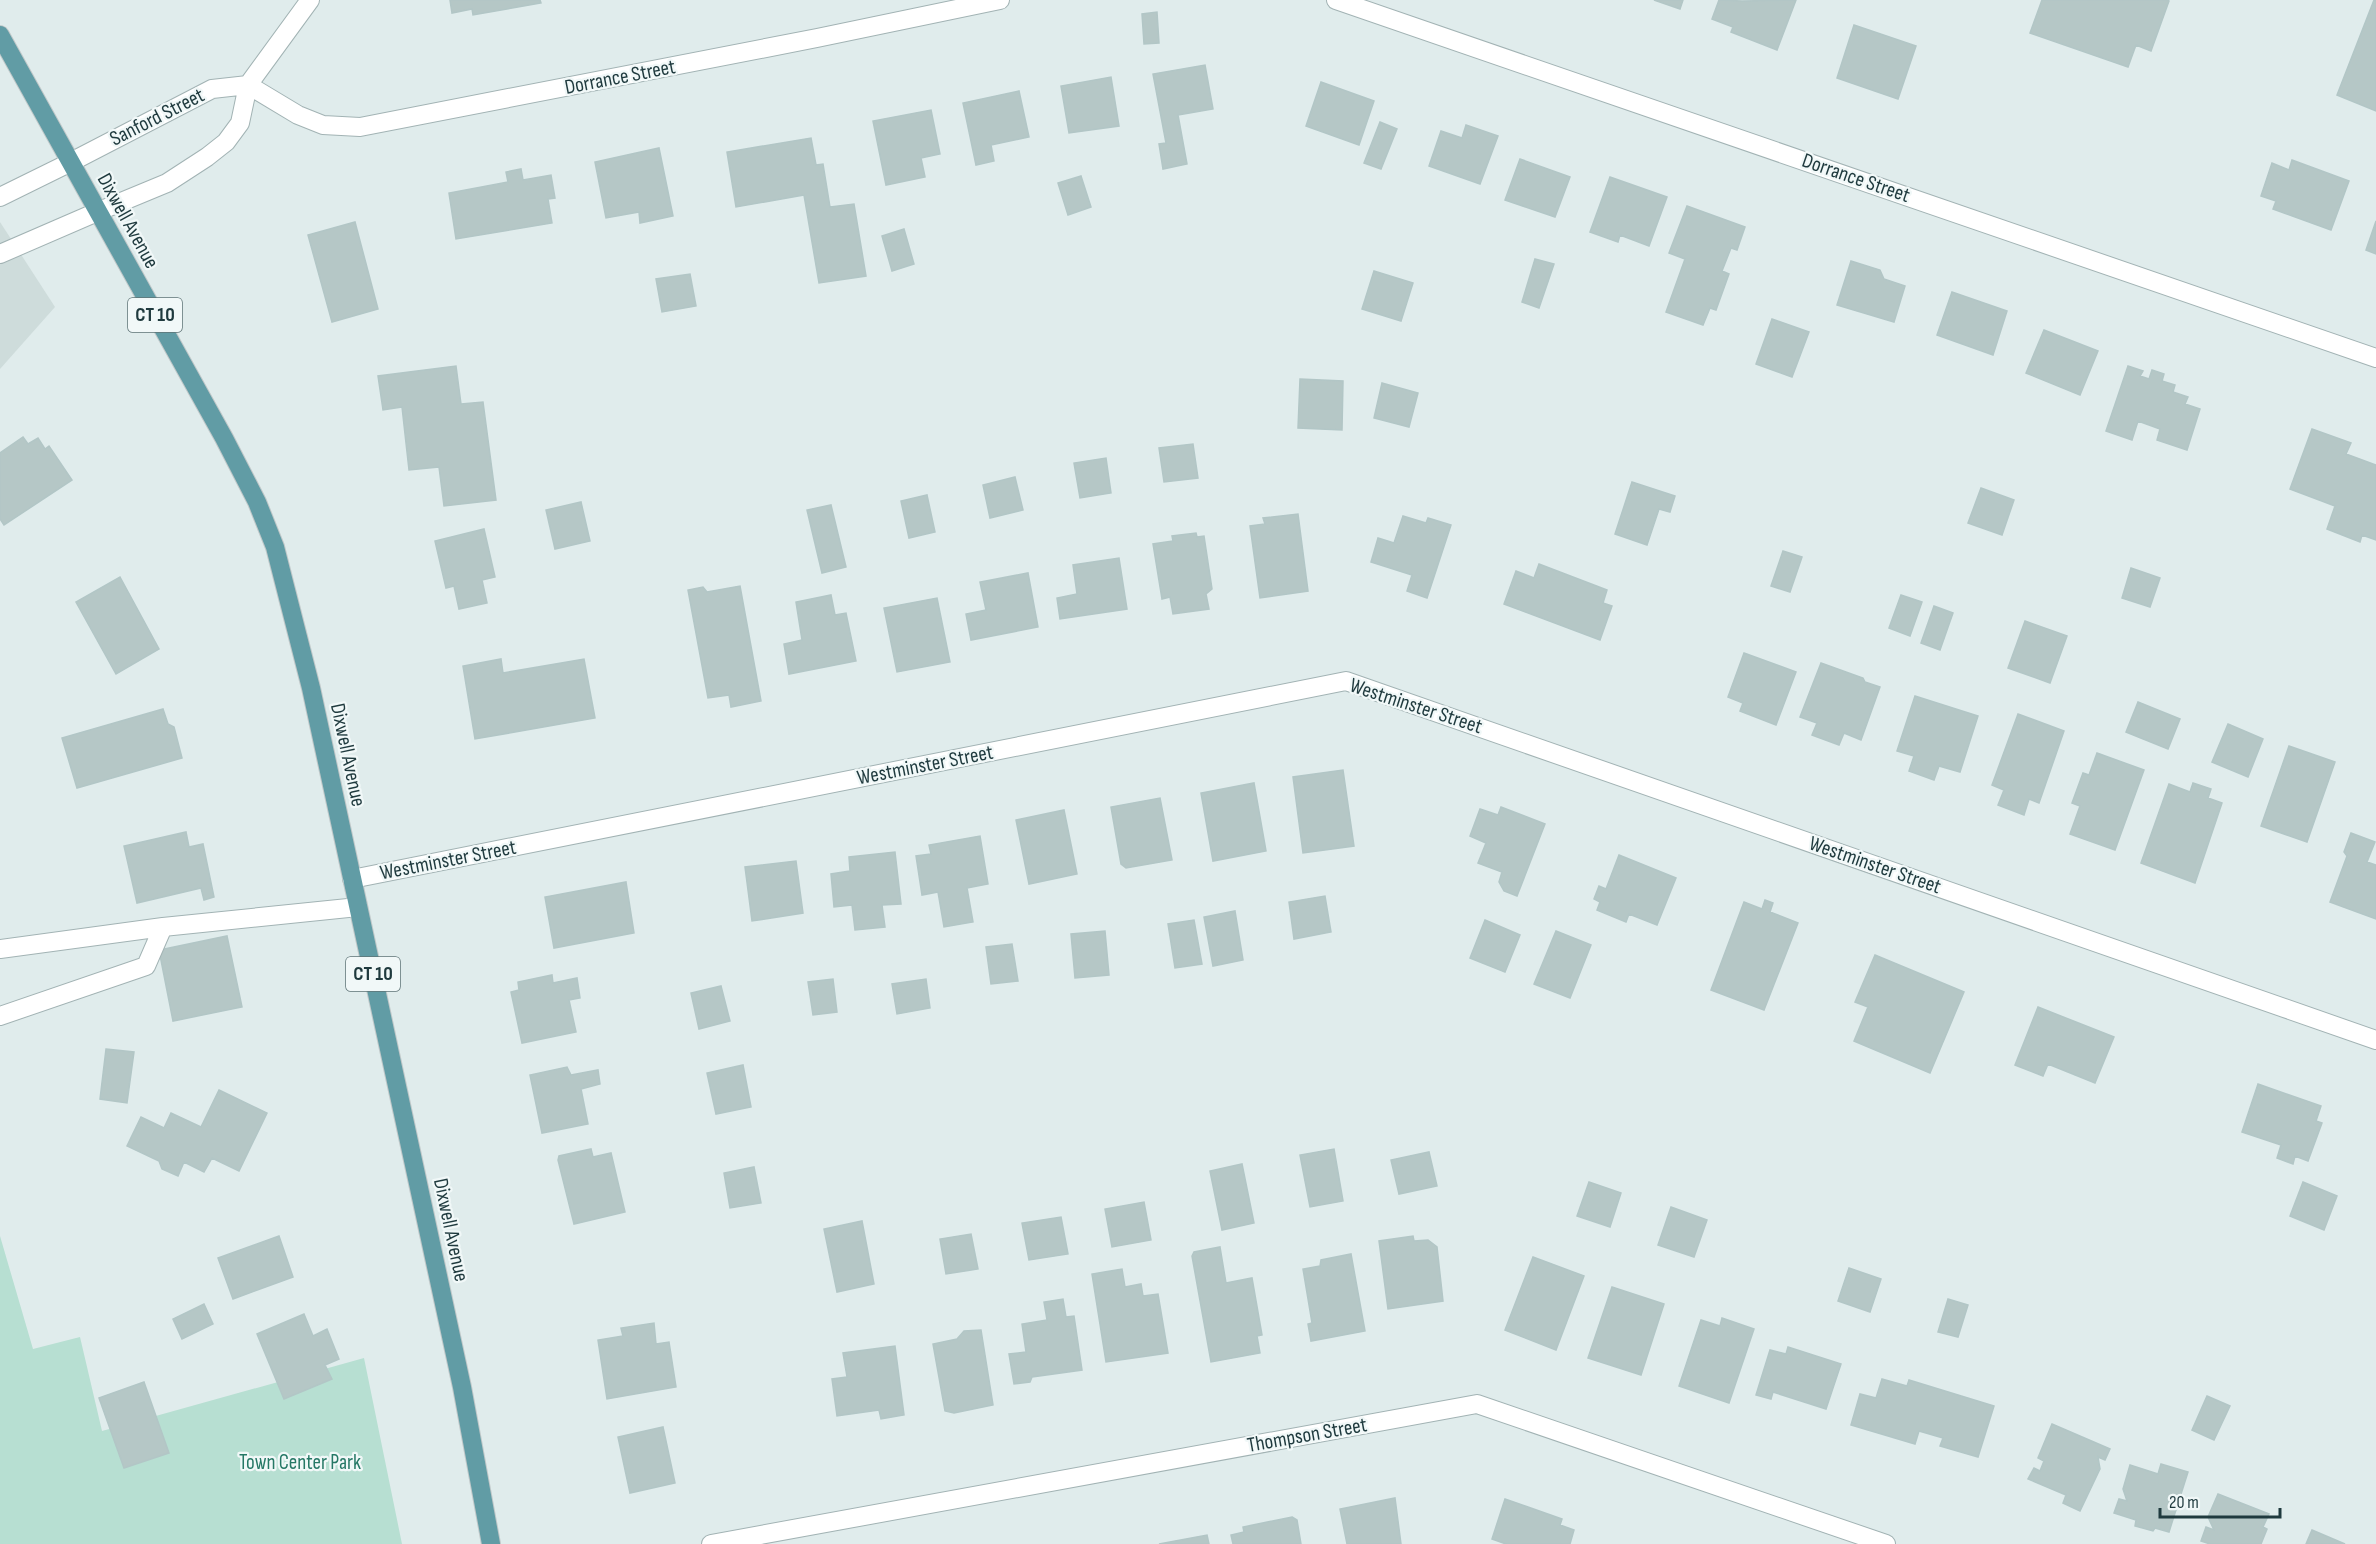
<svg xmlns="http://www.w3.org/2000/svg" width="2376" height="1544" viewBox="0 0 2376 1544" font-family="'Sofia Sans Condensed',sans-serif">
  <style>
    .built { fill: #cedcdb }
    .green { fill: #b7dfd2 }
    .building { fill: #b5c7c6; stroke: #b2c6c6; stroke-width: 1.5 }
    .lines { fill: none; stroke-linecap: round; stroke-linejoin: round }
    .service-casing { stroke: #a2b3b4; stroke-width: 20 }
    .minor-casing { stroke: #a2b3b4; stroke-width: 20 }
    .tertiary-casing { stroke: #a2b3b4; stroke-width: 20 }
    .primary-casing { stroke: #c0c8c9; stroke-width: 20 }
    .service { stroke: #fff; stroke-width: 18 }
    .minor { stroke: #fff; stroke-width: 18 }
    .tertiary { stroke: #fff; stroke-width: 18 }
    .primary { stroke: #619ca5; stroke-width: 18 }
    .labels { text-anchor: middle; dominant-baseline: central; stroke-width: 4.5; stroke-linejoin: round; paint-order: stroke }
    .shield { fill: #f1f8f8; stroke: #5e7376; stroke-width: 1.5 }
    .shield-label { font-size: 20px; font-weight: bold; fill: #1f3a3e }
    .street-label { font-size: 21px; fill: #1f3a3e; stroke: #f1f8f8 }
    .park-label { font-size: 21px; fill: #267866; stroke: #f1f8f8 }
  </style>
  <rect width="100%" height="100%" fill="#e0ecec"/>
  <path class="built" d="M0,222L55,307L0,369Z"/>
  <path class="green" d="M0,1236L33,1349L80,1337L102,1431L364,1358L402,1544H0Z"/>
  <path class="building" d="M450,0H540L541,3L473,15L472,9L452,13Z
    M1654,0H1683L1680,9Z
    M1719,0L1742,1L1796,0L1777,50L1731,32L1733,27L1712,19Z
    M2042,0H2168L2169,1L2151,51L2136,45L2128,67L2030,33Z
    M2374,0H2376V111L2337,95Z
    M1157,12L1159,43L1144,44L1142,14Z
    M1854,25L1916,46L1898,99L1837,78Z
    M1205,65L1213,109L1178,115L1187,164L1163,169L1159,144L1166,143L1153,74Z
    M1111,77L1119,126L1069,133L1061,86Z
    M1321,82L1374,101L1359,145L1306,126Z
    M1019,91L1029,137L991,145L994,161L976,165L963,103Z
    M931,110L940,154L921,158L925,177L886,185L873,121Z
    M1380,122L1397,129L1381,169L1364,163Z
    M1466,125L1498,136L1480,184L1429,166L1441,131L1462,138Z
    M811,138L816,165L823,164L830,207L854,204L866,276L819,283L804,195L736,207L727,152Z
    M659,148L673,216L640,223L639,212L606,218L595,162Z
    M1520,159L1570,177L1555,217L1505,200Z
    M2292,160L2349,181L2331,230L2273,209L2276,201L2261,196L2272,163L2289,170Z
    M521,169L523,180L551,175L555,198L548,199L552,223L456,239L449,193L508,182L506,172Z
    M1081,176L1091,207L1068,215L1058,183Z
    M1610,177L1667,197L1649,246L1620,235L1618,242L1590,232Z
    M1687,206L1745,227L1737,250L1731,248L1722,271L1729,274L1716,310L1710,308L1703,325L1666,312L1685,259L1669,253Z
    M2376,221V254L2366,250Z
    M355,222L378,309L332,322L308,235Z
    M904,229L914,264L892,271L882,236Z
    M1535,259L1554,264L1539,308L1522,302Z
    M1851,261L1880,270L1884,279L1905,286L1894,322L1837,305Z
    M1374,271L1413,283L1401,321L1362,309Z
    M690,274L696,306L662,312L656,279Z
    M1952,292L2007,311L1993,355L1937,335Z
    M1772,319L1809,332L1792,377L1756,364Z
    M2044,330L2098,351L2080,395L2026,373Z
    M456,366L461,404L483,402L496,500L444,506L439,467L409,470L402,407L383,410L378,376Z
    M2128,366L2143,371L2140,376L2149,379L2152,370L2164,374L2162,381L2175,385L2173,392L2188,397L2185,404L2200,409L2187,450L2157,440L2160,429L2138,421L2132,440L2106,431Z
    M1300,379L1343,381L1342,430L1298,428Z
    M1382,383L1418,393L1409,427L1374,418Z
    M2312,429L2351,443L2346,454L2376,465V540L2362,535L2360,542L2327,529L2335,506L2290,489Z
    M23,437L28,444L38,438L45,449L49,446L72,480L4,525L0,519V453Z
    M1193,444L1198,478L1164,482L1159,448Z
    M1106,458L1111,493L1080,498L1074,463Z
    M1015,477L1023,510L990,518L983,485Z
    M1632,482L1675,496L1670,512L1659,509L1647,545L1615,534Z
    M1981,488L2014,500L2002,535L1968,523Z
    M927,495L935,532L909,538L901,501Z
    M581,502L590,541L555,549L546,510Z
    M831,505L846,567L822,573L807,510Z
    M1298,514L1308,591L1260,598L1250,526L1265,524L1263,518Z
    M1403,516L1426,523L1428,518L1451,525L1427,598L1407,591L1412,575L1371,562L1378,538L1394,543Z
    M484,529L495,577L482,580L487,603L459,609L454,586L446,588L435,541Z
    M1196,533L1197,537L1204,536L1212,589L1206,594L1209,609L1173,614L1170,597L1162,599L1153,544L1173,541L1172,536Z
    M1783,551L1802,557L1790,592L1771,586Z
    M1119,558L1127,609L1060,619L1057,598L1077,594L1073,565Z
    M1539,564L1607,590L1603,603L1612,606L1600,640L1504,604L1516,571L1534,578Z
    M2131,568L2160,578L2150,607L2122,598Z
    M1028,573L1038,627L971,640L966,614L986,610L980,582Z
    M120,577L159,649L116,674L76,602Z
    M740,586L761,701L731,707L729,695L708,698L688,590L703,587L707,592Z
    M831,595L835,615L846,613L856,661L789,674L784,644L802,640L796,602Z
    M1901,595L1922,602L1910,636L1889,628Z
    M937,598L950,662L897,672L884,608Z
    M1934,606L1953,613L1940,650L1921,643Z
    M2025,621L2067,636L2050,683L2008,668Z
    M1744,653L1796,672L1776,725L1740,711L1743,703L1728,697Z
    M501,659L503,673L584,659L595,718L475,739L463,666Z
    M1821,663L1863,678L1865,682L1880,687L1861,740L1844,733L1839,745L1812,735L1817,723L1800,717Z
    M1915,696L1978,716L1960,772L1939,766L1934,780L1909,771L1914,756L1897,751Z
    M2138,702L2180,719L2168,749L2126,732Z
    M163,709L168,724L174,727L182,758L77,788L62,738Z
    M2018,714L2064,731L2039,803L2029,799L2024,815L1998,805L2004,790L1992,785Z
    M2228,724L2263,739L2248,777L2212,762Z
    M2289,746L2335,762L2307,842L2261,826Z
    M2097,753L2144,770L2115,850L2070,834L2080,806L2072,803L2083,773L2089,775Z
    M1343,770L1354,846L1303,853L1293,777Z
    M1254,783L1266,851L1213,861L1201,793Z
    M2193,783L2211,789L2208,798L2222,803L2195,883L2141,863L2169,784L2190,792Z
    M1160,798L1172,860L1126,868L1121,864L1111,807Z
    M1501,807L1545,824L1517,896L1504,891L1499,882L1502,872L1478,863L1486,843L1470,836L1480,809L1498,815Z
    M1064,810L1077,874L1029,884L1016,820Z
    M186,832L189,847L203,844L214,897L204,900L201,888L137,903L124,846Z
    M2351,833L2375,842L2367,862L2376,865V919L2330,902L2347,856L2344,852Z
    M980,836L988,884L967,888L973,922L944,927L938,892L922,895L916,856L931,854L929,845Z
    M895,852L901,904L882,905L885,927L855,930L852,905L834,907L831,874L850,871L849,857Z
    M1619,855L1676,878L1657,925L1629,914L1626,922L1597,910L1600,902L1594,899L1599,886L1606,889Z
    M796,861L803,913L752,921L745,867Z
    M626,882L634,933L554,948L545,897Z
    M1325,896L1331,932L1294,939L1289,902Z
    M1765,900L1773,903L1770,912L1798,923L1764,1010L1711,990L1744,902L1762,909Z
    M1235,911L1243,960L1213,966L1204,917Z
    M1194,920L1202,964L1175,968L1168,924Z
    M1485,920L1520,935L1505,972L1470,958Z
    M1105,931L1109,975L1075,978L1071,934Z
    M1556,931L1591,945L1570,998L1534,984Z
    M227,936L242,1007L173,1021L159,950Z
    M1012,944L1018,981L991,984L986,947Z
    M1875,955L1964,992L1930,1073L1854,1041L1868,1007L1855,1002Z
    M552,975L553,983L577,978L580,998L569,1000L576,1032L522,1043L511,992L519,990L518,982Z
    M833,979L837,1012L813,1015L808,982Z
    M926,979L930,1008L897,1014L892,984Z
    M721,986L730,1021L699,1029L691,993Z
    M2038,1007L2114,1037L2095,1083L2048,1064L2043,1076L2015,1065Z
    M106,1049L134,1052L127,1103L100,1099Z
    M743,1065L751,1107L716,1114L707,1073Z
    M567,1067L571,1075L598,1070L600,1084L581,1089L588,1124L542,1133L530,1075Z
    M2258,1084L2321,1106L2316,1121L2322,1123L2308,1161L2295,1156L2293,1164L2277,1158L2281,1145L2242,1132Z
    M219,1090L267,1113L239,1171L212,1158L204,1172L184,1162L178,1176L162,1169L159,1161L127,1146L141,1117L164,1128L171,1113L201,1127Z
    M591,1149L593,1157L611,1153L625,1212L574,1224L558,1160L559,1156Z
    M1334,1149L1343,1201L1310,1207L1300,1155Z
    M1429,1152L1437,1186L1399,1194L1391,1160Z
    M1242,1164L1254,1223L1222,1230L1210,1171Z
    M754,1167L761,1203L730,1208L724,1173Z
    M1589,1182L1621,1193L1610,1227L1577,1216Z
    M2303,1182L2337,1196L2324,1230L2290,1216Z
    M1144,1202L1151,1240L1112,1247L1105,1209Z
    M1671,1207L1707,1220L1694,1257L1658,1245Z
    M1061,1217L1068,1254L1029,1260L1022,1223Z
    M862,1221L874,1284L837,1292L824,1229Z
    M971,1234L978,1269L946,1274L940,1239Z
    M279,1236L293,1277L233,1299L218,1258Z
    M1413,1236L1414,1241L1428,1240L1437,1247L1443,1301L1388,1309L1379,1241Z
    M1220,1247L1226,1283L1252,1278L1262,1335L1257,1336L1260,1353L1211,1362L1192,1256L1194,1252Z
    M1351,1254L1365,1331L1311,1341L1308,1324L1312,1323L1303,1269L1320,1266L1321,1260Z
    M1533,1257L1584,1276L1556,1350L1505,1330Z
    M1849,1268L1881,1279L1870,1312L1838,1301Z
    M1122,1269L1125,1287L1141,1284L1143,1296L1158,1294L1168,1353L1106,1362L1092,1274Z
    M1612,1287L1664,1304L1641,1375L1588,1358Z
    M1063,1299L1066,1317L1074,1316L1082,1370L1032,1377L1030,1382L1014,1384L1009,1354L1026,1352L1022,1324L1047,1320L1044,1302Z
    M1948,1299L1968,1305L1958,1337L1938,1332Z
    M204,1304L213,1324L182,1339L173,1319Z
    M304,1314L313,1336L327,1329L339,1359L325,1365L332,1379L284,1399L257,1334Z
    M1722,1318L1754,1329L1729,1403L1679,1386L1701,1320L1720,1326Z
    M654,1323L656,1344L669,1342L676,1387L607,1399L598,1340L623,1336L621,1328Z
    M981,1330L993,1405L954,1413L945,1411L933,1344L957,1339L964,1331Z
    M895,1346L904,1415L881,1419L879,1410L837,1416L832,1379L847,1377L843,1353Z
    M1788,1347L1841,1364L1826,1409L1773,1392L1771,1399L1756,1395L1770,1350L1786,1354Z
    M1882,1379L1907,1386L1909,1380L1994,1406L1978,1457L1940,1446L1943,1438L1919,1431L1915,1444L1851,1425L1860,1394L1876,1398Z
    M144,1382L169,1453L124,1468L99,1398Z
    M2207,1396L2230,1406L2214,1440L2192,1430Z
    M2052,1424L2110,1449L2105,1460L2098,1457L2100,1469L2080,1511L2063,1503L2066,1495L2028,1479L2034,1468L2040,1471L2044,1461L2038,1458Z
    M663,1427L675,1483L630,1493L618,1437Z
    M2161,1464L2188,1472L2169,1532L2155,1528L2153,1531L2135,1526L2136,1520L2114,1513L2119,1499L2127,1501L2123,1489L2130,1465L2158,1474Z
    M2218,1494L2269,1514L2263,1527L2267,1529L2261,1544H2210L2201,1541L2206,1527L2214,1530L2208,1517Z
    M1395,1498L1401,1544H1347L1340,1509Z
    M1505,1499L1562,1519L1560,1525L1574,1530L1570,1544H1506L1492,1539Z
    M1292,1517L1297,1520L1301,1544H1233L1231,1535L1244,1532L1243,1527Z
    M2312,1530L2345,1544H2306Z
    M1207,1535L1209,1544H1159Z"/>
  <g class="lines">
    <g class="service-casing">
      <path id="service" d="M0,197L71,162
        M0,254L97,212
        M0,949L163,927L358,907
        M0,1016L146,966L163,927"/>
    </g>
    <g class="minor-casing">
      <path id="minor" d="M1336,0L2376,358
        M248,85L298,115L323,125L360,127L817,38L1000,0
        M352,879L1346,681L2376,1040
        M711,1544L1477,1404L1886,1544"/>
    </g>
    <g class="tertiary-casing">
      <path id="tertiary" d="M71,162L212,89L248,85
        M97,212L167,183L207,157L226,142L240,123L248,85L310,0"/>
    </g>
    <g class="primary-casing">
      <path id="primary" d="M0,35L224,438L257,502L275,547L311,688L462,1387L491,1544"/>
    </g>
    <use href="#service" class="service"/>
    <use href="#minor" class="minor"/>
    <use href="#tertiary" class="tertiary"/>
    <use href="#primary" class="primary"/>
  </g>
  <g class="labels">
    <g class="shield">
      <rect x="128" y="298" width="54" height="34" rx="4.5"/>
      <rect x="346" y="957" width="54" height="34" rx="4.5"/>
    </g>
    <g class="shield-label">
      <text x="155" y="315">CT 10</text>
      <text x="373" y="974">CT 10</text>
    </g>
    <g class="street-label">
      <text transform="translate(620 77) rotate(-11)">Dorrance Street</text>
      <text transform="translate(157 117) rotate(-27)">Sanford Street</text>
      <text transform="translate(1856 178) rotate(19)">Dorrance Street</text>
      <text transform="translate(128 221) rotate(61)">Dixwell Avenue</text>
      <text transform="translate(1416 706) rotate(18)">Westminster Street</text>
      <text transform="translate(348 755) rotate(78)">Dixwell Avenue</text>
      <text transform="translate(925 765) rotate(-11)">Westminster Street</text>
      <text transform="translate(448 860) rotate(-11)">Westminster Street</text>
      <text transform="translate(1875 865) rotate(19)">Westminster Street</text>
      <text transform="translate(451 1230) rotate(78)">Dixwell Avenue</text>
      <text transform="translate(1307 1435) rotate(-10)">Thompson Street</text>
    </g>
    <g class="park-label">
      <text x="300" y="1462">Town Center Park</text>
    </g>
  </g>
  <path d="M2160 1508v9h120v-9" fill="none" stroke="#1f3a3e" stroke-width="3"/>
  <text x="2169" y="1508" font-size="18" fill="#1f3a3e" stroke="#f1f8f8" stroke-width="4.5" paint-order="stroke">20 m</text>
</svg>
